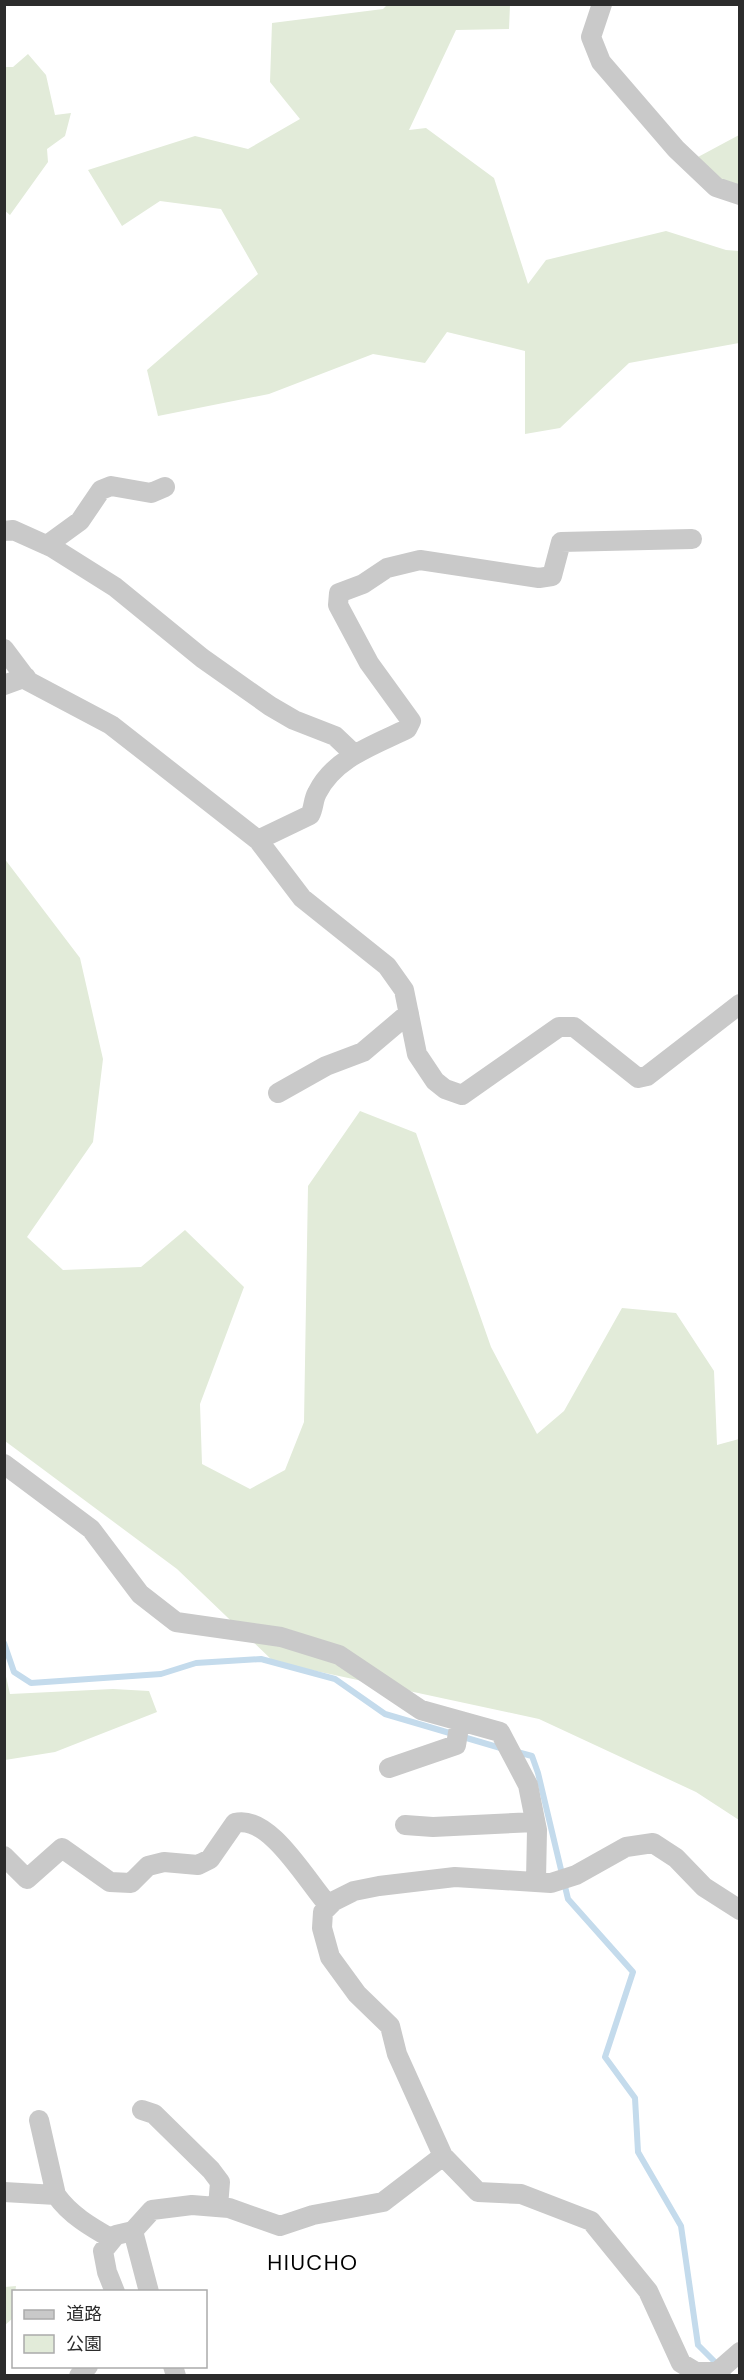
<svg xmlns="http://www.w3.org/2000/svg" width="744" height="2380" viewBox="0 0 744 2380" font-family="'DM Sans','Noto Sans JP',sans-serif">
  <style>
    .green { fill: #e2ebd9 }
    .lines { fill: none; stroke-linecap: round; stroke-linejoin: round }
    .stream { stroke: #c4dbec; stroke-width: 6 }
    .minor { stroke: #c9c9c9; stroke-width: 20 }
    .labels { text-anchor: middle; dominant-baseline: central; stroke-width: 6; stroke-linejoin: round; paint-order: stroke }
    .quarter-label { font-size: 22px; letter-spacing: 1.5px; fill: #000; stroke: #fff }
  </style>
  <rect width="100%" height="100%" fill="#fff"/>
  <path class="green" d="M387,5H510L509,29L456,30L409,130L426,128L494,178L528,284L546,260L666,231L726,250L739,251V343L629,363L560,428L525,434V351L447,332L425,363L373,354L269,394L158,416L147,370L258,274L221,209L160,201L122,226L88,170L195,136L248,149L300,119L270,82L272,23L383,9Z
    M28,54L46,75L55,115L71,113L65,136L47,149L48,162L10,215L4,210L5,67H13Z
    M739,135V188L706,180L698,157Z
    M4,858L80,958L103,1059L93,1142L27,1237L63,1270L141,1267L185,1230L244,1287L200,1404L202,1464L250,1489L285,1470L304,1422L308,1186L360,1111L416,1133L491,1347L537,1434L564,1411L622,1308L676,1313L714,1371L717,1445L739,1439V1820L696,1792L539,1719L274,1662L177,1569L5,1441Z
    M5,1672L10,1694L113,1689L149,1691L157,1712L55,1752L5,1760Z
    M16,2286L12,2319L5,2325V2287Z"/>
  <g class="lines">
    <path class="stream" d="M4,1643L14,1672L31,1683L161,1674L196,1663L261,1659L335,1679L385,1714L504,1749
      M517,1752L532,1756L538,1773L568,1899L633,1972L605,2057L635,2098L638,2152L681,2226L698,2345L729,2376"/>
    <path class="minor" d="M602,4L591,37L601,62L676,149L716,187L740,195
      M4,531L13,530L53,548L115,587L202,658L270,706L294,720L335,736L354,754
      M47,545L80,521L101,490L111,486L151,493L165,487
      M4,649L28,681L111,725L258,840L302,898L387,966L404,990L417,1054L435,1081L445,1089L462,1095L559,1027H574L638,1078L647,1076L740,1004
      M4,685L26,677
      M258,840L310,815C314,808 313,800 317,793C334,758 374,745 407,729L411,721L369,663L338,605L339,593L363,584L387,568L420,560L539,578L552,576L561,542L692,539
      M278,1093L326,1066L363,1052L409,1013
      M4,1464L91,1529L140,1594L176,1622L281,1637L339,1655L421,1710L500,1732L528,1785L537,1830L536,1880
      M389,1768L456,1745L460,1721
      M405,1825L433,1827L535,1822
      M4,1856L27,1879L62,1848L110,1882L131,1883L148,1866L164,1862L198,1865L210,1859L235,1823C270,1814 307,1882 329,1906
      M740,1910L704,1887L676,1858L653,1843L626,1847L576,1875L551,1883L455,1877L379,1886L354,1891L334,1901L323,1912L322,1928L330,1957L357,1994L390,2026L397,2054L443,2156L478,2192L521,2194L591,2221L648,2291L681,2363L696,2372H717L740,2352
      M142,2110L154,2114L211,2170L220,2182L218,2207
      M39,2120L56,2195
      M4,2192L56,2195C70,2215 91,2227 112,2239
      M133,2231L149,2292
      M115,2292L107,2272L103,2251L116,2235L133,2231L152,2210L192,2205L229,2208L280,2226L313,2215L383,2202L443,2156
      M173,2366L176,2376
      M79,2376L88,2366"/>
  </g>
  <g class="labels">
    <g class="quarter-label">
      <text x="313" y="2262">HIUCHO</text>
    </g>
  </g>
  <rect width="744" height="2380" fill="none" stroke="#2c2c2c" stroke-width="12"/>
  <rect x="12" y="2290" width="195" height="78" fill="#ffffff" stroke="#ababab" stroke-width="1.5"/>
  <rect x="24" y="2310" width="30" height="9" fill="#c9c9c9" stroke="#ababab" stroke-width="1.5"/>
  <text x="66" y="2320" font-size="18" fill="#2c2c2c">道路</text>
  <rect x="24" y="2335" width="30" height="18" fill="#e2ebd9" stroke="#ababab" stroke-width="1.5"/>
  <text x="66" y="2350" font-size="18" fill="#2c2c2c">公園</text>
</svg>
